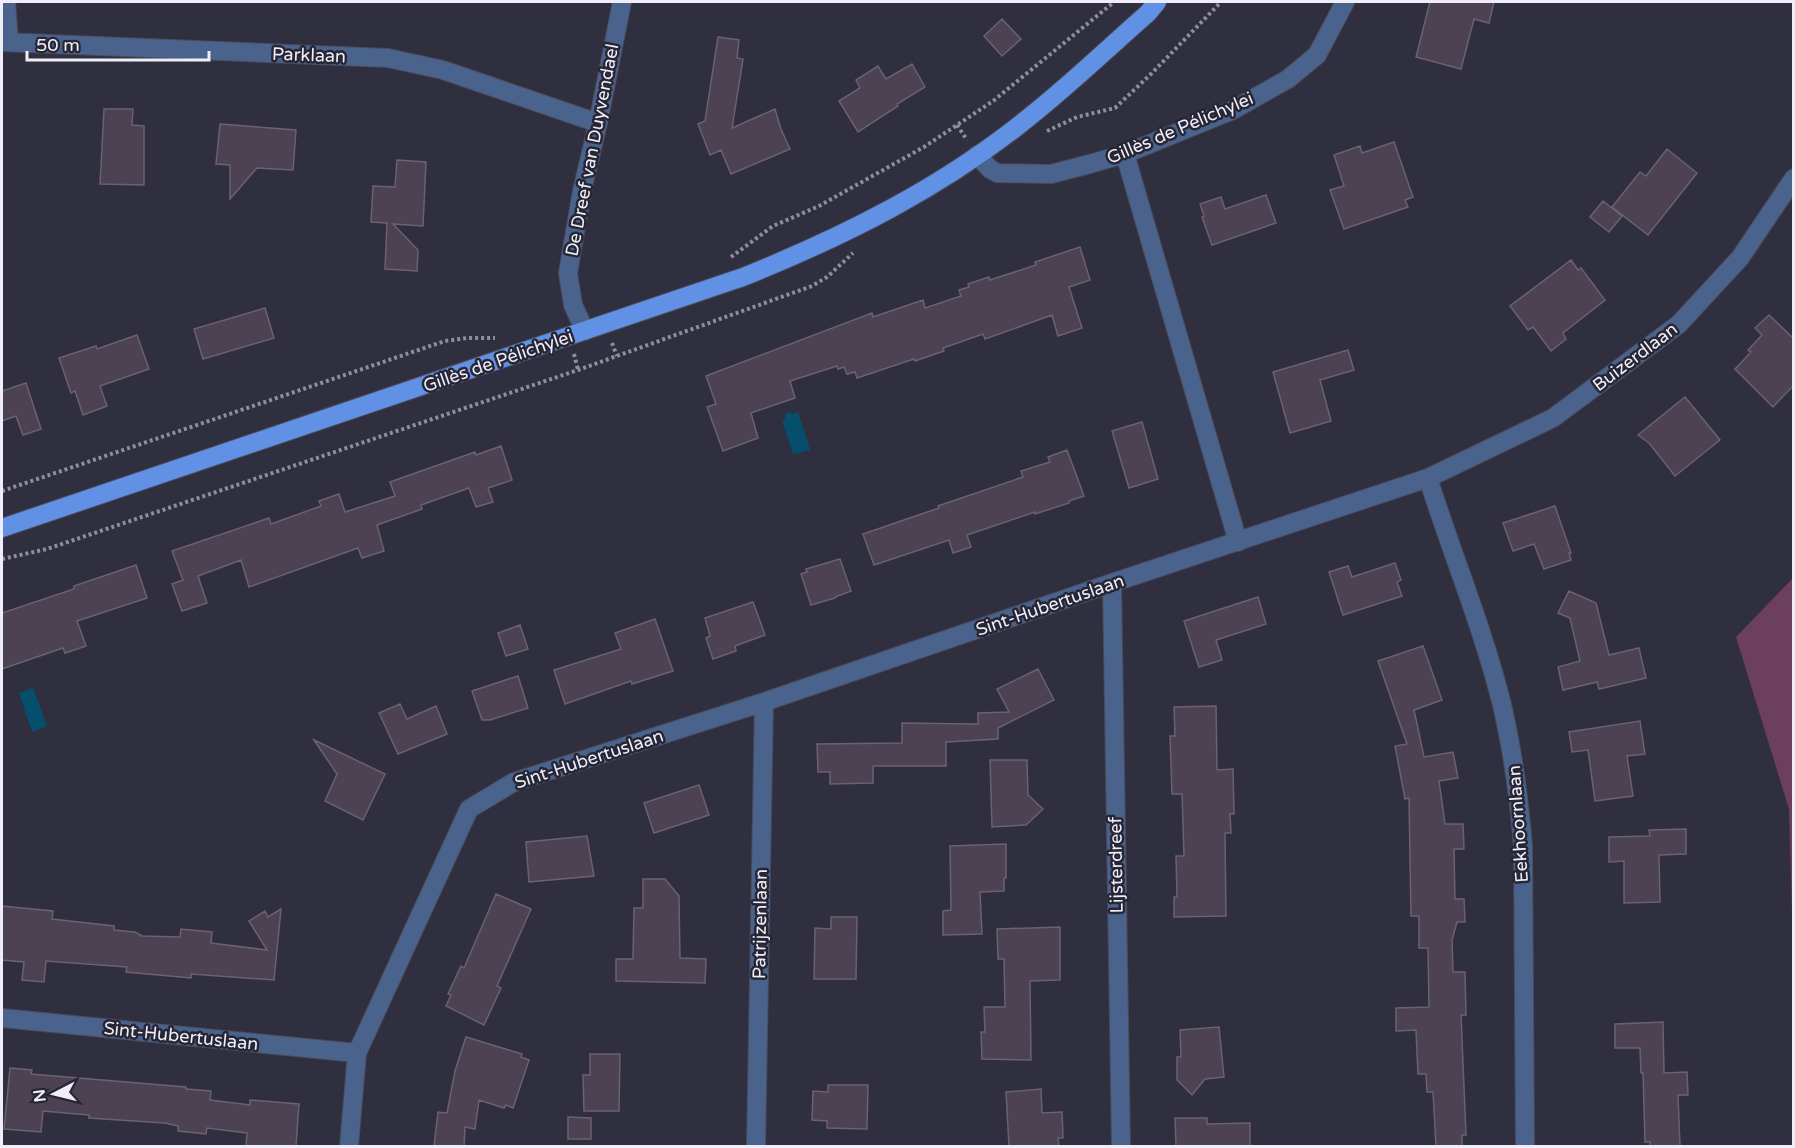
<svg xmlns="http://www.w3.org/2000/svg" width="1795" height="1148" viewBox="0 0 1795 1148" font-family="'Varela Round',sans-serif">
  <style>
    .green { fill: #6c405c }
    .water { fill: #054e6c }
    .building { fill: #4c4251; stroke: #6b6170; stroke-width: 1.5 }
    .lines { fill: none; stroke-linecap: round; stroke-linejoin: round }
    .minor-casing { stroke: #4b4a59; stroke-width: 20 }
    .major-casing { stroke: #4b4a59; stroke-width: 20 }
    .path { stroke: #8f8e9b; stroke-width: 4; stroke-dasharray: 3 3; stroke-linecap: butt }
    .minor { stroke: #4a638c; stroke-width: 18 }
    .major { stroke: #6091e5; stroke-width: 18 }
    .labels { text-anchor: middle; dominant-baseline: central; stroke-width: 5; stroke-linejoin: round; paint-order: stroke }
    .street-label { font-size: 18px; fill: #eeedf8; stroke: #272635 }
  </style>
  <rect width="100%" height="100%" fill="#302f3f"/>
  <path class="green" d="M1793,578V948L1789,809L1736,637Z"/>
  <path class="water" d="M789,412L793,414L798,412L810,450L793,454L782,420L785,419V415Z
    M33,688L47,726L32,732L19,693Z"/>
  <path class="building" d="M1430,2H1494L1489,23L1474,19L1461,69L1416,57Z
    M1002,19L1021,39L1002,56L984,36Z
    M718,37L739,40L737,58L743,59L732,128L775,109L781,129L790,149L731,174L721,150L710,155L698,124L705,121Z
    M912,64L925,87L897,104L898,106L858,132L839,101L860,88L856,80L878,66L886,79Z
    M104,109H133L132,125L144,126V185L100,184Z
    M220,124L296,130L293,170L257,168L230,199V165L216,164Z
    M1394,142L1413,197L1405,200L1408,207L1344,229L1330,190L1344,186L1334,155L1360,146L1362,153Z
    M1667,149L1697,173L1648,235L1612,207L1640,172L1646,176Z
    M397,160L426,162L423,226L393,224L418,250L417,271L385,269L387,223L371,222L373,186L395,187Z
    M1266,195L1276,223L1212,245L1202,217L1204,216L1200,204L1221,197L1225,209Z
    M1603,201L1622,216L1609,232L1590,217Z
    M1080,247L1090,280L1069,287L1082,328L1058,336L1052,315L985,339L983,334L943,348L944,351L915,361L914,359L857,378L855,372L847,374L844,367L838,369L837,366L790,381L795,398L751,413L758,438L723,451L707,407L716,404L706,376L872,313L873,317L923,300L925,308L961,296L959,290L969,287L968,284L989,277L990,280L1036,265L1035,262Z
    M1571,260L1578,270L1581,268L1605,300L1563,333L1566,339L1551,351L1533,327L1528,330L1510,306Z
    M265,308L274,338L203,359L194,329Z
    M1769,315L1794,339V385L1773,407L1735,369L1751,352L1748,350L1762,335L1755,328Z
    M137,335L149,369L100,386L107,406L83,415L75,391L71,393L59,358L96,346L97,349Z
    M1348,350L1354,370L1320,380L1331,421L1290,433L1273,372Z
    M26,383L41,429L23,435L16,416L2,421V391Z
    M1685,397L1720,440L1675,476L1649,443L1638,435Z
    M1142,422L1158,479L1129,488L1112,431Z
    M501,446L512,480L488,488L493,502L476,507L469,488L421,505L422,509L377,525L384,551L362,558L358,548L249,587L241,560L198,576L207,603L182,611L172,584L183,580L172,551L269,518L271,524L321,506L319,501L339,494L345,512L395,496L390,482L475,452L476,455Z
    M1067,450L1084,496L1069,501V503L1035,514V512L967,535L971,547L953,553L949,540L874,565L863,534L939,508L938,506L1023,477L1021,471L1050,462L1048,457Z
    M1555,506L1571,553H1569L1571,560L1544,569L1534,544L1513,551L1503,523Z
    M840,559L851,591L835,597V598L811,605L801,574L807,572L806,569Z
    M1395,563L1401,580L1397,582L1402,596L1343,615L1329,572L1348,566L1352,577Z
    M136,565L147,598L77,621L86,646L65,653L63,648L2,669V613L74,589V586Z
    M1569,591L1596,603L1609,655L1639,648L1646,678L1599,689L1597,682L1563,690L1558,667L1580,661L1570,618L1558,613Z
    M1258,597L1266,624L1216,640L1222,660L1199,667L1184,621Z
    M753,602L765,635L735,646L736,651L713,659L706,638L710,636L705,618Z
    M655,619L673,671L632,684L631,681L565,704L554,670L621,649L615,633Z
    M520,625L528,649L506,656L498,633Z
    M1423,646L1442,700L1414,710L1424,757L1453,752L1458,778L1439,781L1445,824H1463L1464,849H1454L1455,899H1464L1465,922H1457L1452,940L1453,972H1465L1466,1015H1461L1466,1135H1462V1146H1436L1433,1092H1427L1426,1074H1418L1416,1030L1396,1031V1008L1429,1007L1428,948H1419V916H1411L1409,798L1405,799L1395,746L1407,744L1378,661Z
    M1038,669L1054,700L998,728V739L946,742V766H873V783L830,784V772H818L817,744L902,743V723L978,724V713L1009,712L997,689Z
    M518,676L528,708L490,720H482L472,691Z
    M400,704L407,719L436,706L447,734L398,754L379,713Z
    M1216,706L1217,770L1233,769L1234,814H1230L1231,833H1225L1226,916L1174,917V897H1177L1176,856H1184L1182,794H1172L1170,736H1175L1174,707Z
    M1640,721L1645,754L1627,756L1633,796L1595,801L1588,750L1572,752L1569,732Z
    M314,740L385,774L363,820L325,801L337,774Z
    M990,760H1027L1028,795L1043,809L1026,825L992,827Z
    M699,785L709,815L654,833L644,803Z
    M1686,829V854L1659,855L1660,902L1624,903V861L1609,862V837L1650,836L1649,830Z
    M587,836L594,876L529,882L526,842Z
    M1006,844V878H1004V891L980,892L982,934L943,935V911L951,910L950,846Z
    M643,879H665L679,896L680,958L706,959L705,983L616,981V959H633L634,908H643Z
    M496,894L531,909L497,986L501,988L484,1025L446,1006L451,995L448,994L461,966L464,968Z
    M2,906L53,911L52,919L114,926V930L135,932L142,936L180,937L181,929L212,932L211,943L267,950L249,921L265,911L268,917L281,909L274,980L191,974V978L126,972L127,967L46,961L44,982L22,980L24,962L2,960Z
    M831,917H857L856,979H814L815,928L831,929Z
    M1060,927V980L1030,981L1031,1060L982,1059L981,1032H985L984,1007H1005L1004,959H998L997,929Z
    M1663,1022L1664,1073L1687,1072L1688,1095H1678L1680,1146H1650V1142H1645L1643,1073H1641L1640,1048H1615V1024Z
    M1219,1027L1224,1077L1205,1079L1192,1095L1177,1080V1057H1181L1180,1030Z
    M466,1037L522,1054L521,1057L529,1060L513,1108L506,1105L504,1108L479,1100L475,1129L465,1127L464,1146H434L438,1112L447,1113L455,1071Z
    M590,1054H620L619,1111H584L583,1075H590Z
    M10,1068L32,1070L31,1074L186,1087V1089L211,1091L210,1100L250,1105V1100L299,1104L296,1146H246L247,1133L207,1128L206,1134L178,1131V1126L165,1123L89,1118V1115L43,1111L41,1132L4,1129Z
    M828,1085H868L867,1129L827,1128V1121L812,1120L813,1091L828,1092Z
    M1041,1089L1042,1113L1062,1112L1063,1138H1058L1059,1146H1009L1006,1092Z
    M568,1117L591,1118V1139H568Z
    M1175,1118H1207V1124L1250,1123V1146H1176Z"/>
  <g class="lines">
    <g class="minor-casing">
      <path id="minor" d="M6,2L9,42
        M2,42L388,58L443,70L598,123
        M1125,154L1238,542
        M977,155L990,169L997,173L1051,174L1086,165L1125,154L1233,110L1288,79L1317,55L1345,2
        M585,331L573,305L568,273L582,191L598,123L622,2
        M1428,478C1452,554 1483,628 1502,705C1513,752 1519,798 1523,846L1525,1146
        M1112,583L1121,1146
        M2,1018L357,1053
        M349,1146L357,1053L469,809L514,782L764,702L1112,583L1428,478L1553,418L1679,324L1740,258L1794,178
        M756,1146L764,702"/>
    </g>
    <g class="major-casing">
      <path id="major" d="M2,528L743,277C845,236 943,187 1028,118C1070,85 1108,48 1148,13L1157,2"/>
    </g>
    <path class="path" d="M957,125L967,140
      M1047,131L1077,117L1115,108L1152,73L1221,2
      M731,257L773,226L819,206L924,147L993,101L1114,2
      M612,343L617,356
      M574,354L578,370
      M2,491L445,341L467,338H495
      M2,559L47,549L578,370L812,286L827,277L853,253"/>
    <use href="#minor" class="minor"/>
    <use href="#major" class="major"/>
  </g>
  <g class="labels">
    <g class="street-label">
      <text transform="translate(309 55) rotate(2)">Parklaan</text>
      <text transform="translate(1180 128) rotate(-23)">Gillès de Pélichylei</text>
      <text transform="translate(592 150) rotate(-79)">De Dreef van Duyvendael</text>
      <text transform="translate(1635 357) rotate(-37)">Buizerdlaan</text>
      <text transform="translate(498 361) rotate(-19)">Gillès de Pélichylei</text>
      <text transform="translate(1050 605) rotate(-19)">Sint-Hubertuslaan</text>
      <text transform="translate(589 759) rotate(-18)">Sint-Hubertuslaan</text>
      <text transform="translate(1518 824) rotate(-94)">Eekhoornlaan</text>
      <text transform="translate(1116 865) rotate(-91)">Lijsterdreef</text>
      <text transform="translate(760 924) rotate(-89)">Patrijzenlaan</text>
      <text transform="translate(181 1036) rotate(6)">Sint-Hubertuslaan</text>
    </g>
  </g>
  <rect width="1795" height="1148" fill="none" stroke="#eeedf8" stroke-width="6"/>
  <g transform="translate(54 1094) rotate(263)" stroke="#272635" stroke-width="4.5" paint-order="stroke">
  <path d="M0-4.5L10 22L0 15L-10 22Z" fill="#eeedf8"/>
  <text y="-9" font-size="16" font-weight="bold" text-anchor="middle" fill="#eeedf8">N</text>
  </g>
  <path d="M27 51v9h182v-9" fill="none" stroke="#eeedf8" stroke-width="3"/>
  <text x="36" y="51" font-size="18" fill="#eeedf8" stroke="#272635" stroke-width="4.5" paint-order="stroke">50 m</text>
</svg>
